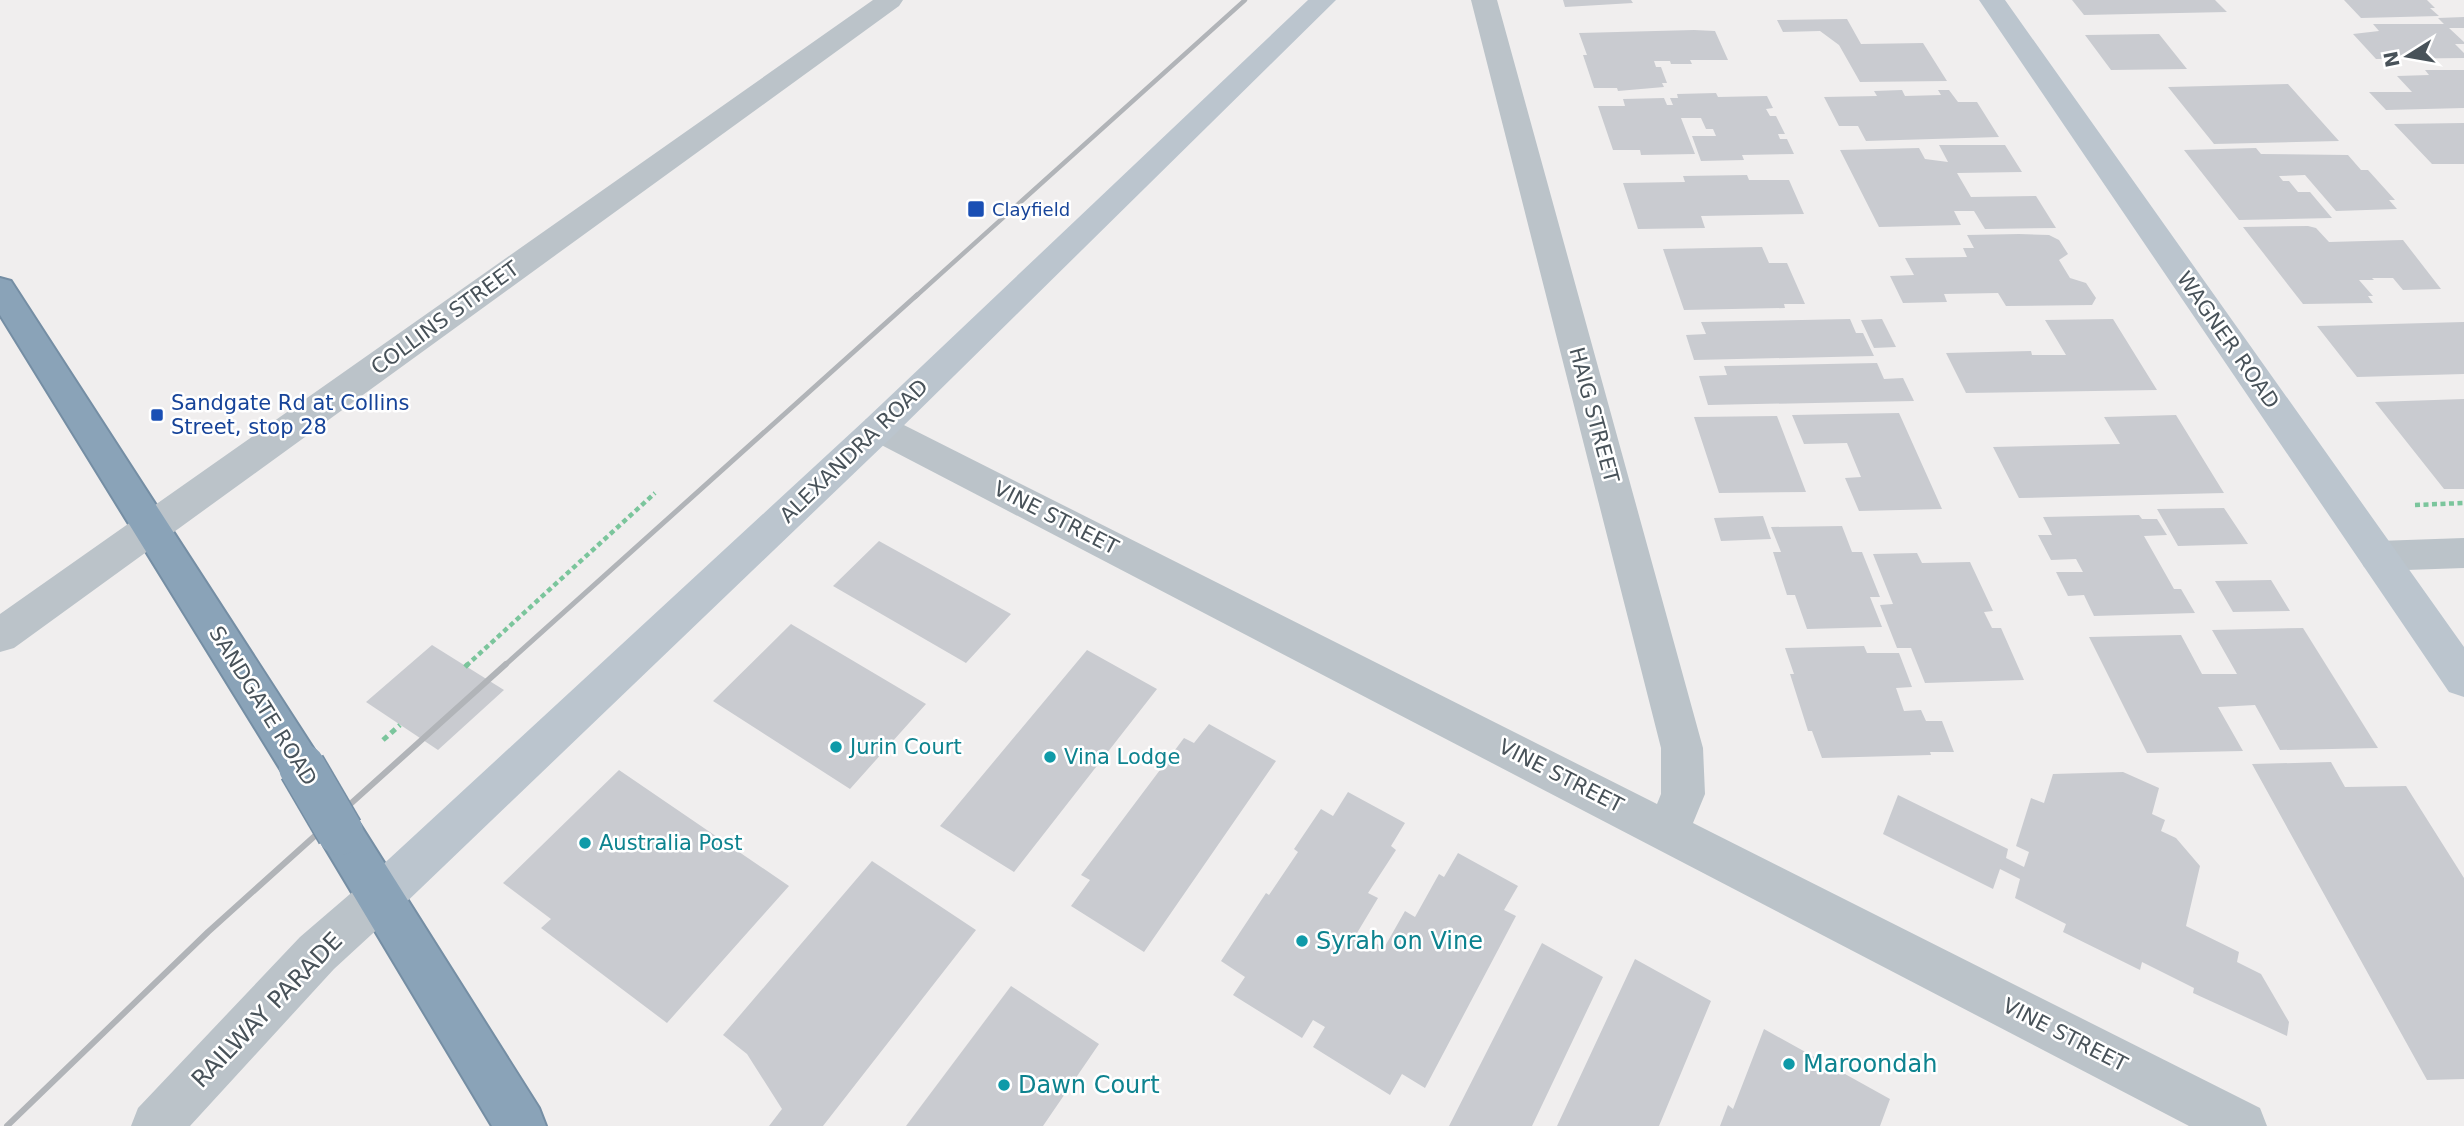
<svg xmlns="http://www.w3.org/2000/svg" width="2464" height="1126" viewBox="0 0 2464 1126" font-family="'DejaVu Sans',sans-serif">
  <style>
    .building { fill: #c9cbd0 }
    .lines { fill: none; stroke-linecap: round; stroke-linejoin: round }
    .highway-casing { stroke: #758ea4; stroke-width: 4 }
    .path-far1 { stroke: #7bc59c; stroke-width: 4.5; stroke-dasharray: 5 3.5; stroke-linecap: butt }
    .path { stroke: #7bc59c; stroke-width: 5; stroke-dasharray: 6 4.5; stroke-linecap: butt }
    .street { fill: #bbc3c9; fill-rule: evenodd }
    .secondary { fill: #bbc5ce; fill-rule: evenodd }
    .highway { fill: #8aa3b8; fill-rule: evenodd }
    .rail-far2 { stroke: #b1b4b8; stroke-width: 4.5 }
    .rail-far1 { stroke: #b1b4b8; stroke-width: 5 }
    .rail { stroke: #b1b4b8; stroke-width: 6 }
    .highway-bridge-casing { stroke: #758ea4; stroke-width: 49; stroke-linecap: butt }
    .highway-bridge { stroke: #8aa3b8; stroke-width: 46 }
    .transit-dot { fill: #1a4fb4; stroke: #fff; stroke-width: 2.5 }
    .culture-dot { fill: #0f9aa8; stroke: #fff; stroke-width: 2.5 }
    .labels { text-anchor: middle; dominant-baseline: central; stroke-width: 5; stroke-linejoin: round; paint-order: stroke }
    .far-transit-label { font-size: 18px; fill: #164399; stroke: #fff; text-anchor: start }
    .street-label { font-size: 21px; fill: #485259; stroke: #fff }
    .transit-label { font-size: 21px; fill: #164399; stroke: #fff; text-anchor: start }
    .culture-label { font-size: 21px; fill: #0d838f; stroke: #fff; text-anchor: start }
    .near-culture-label { font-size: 24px; fill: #0d838f; stroke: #fff; text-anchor: start }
    .near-street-label { font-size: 24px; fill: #485259; stroke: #fff }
  </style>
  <rect width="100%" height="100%" fill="#f0eeee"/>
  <path class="building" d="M1563,0H1631L1633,3L1565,7Z
    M2072,0H2215L2227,12L2084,15Z
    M2344,0H2427L2435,8H2430L2439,16L2361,18Z
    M2464,17V28H2449L2464,42V44H2455L2464,53V58L2376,59L2353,34L2379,31L2373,24H2444L2438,18Z
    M1847,19L1861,44L1923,43L1947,81L1860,82L1839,45L1820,31L1783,32L1777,20Z
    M1694,30L1715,31L1728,60H1690L1692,64H1671L1670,61H1654L1656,67H1661L1667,83H1662L1664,87L1618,91L1617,88H1594L1583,55H1587L1579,33Z
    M2159,34L2187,69L2111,70L2085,35Z
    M2425,70H2464V108L2386,110L2369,92H2412L2397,76L2429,75Z
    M2288,84L2339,141L2214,144L2168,87Z
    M1902,90L1905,96L1941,95L1938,90H1949L1958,102H1977L1999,137L1866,141L1858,126H1839L1824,97L1877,96L1874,91Z
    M1716,93L1718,97L1767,96L1773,108L1766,109L1770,116H1776L1785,134H1778L1780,139H1787L1794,154L1742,155L1744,160L1701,161L1692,136H1716L1713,129H1706L1701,118H1681L1695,154L1641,155L1640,150H1613L1598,106H1625L1623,99L1664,98L1667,105H1673L1670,98H1678L1677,94Z
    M2464,123V164H2432L2394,124Z
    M1939,145H2005L2022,172L1957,173L1971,197L2036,196L2056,228L1985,229L1974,211H1954L1961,225L1879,227L1840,150L1919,148L1925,159L1948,162Z
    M2256,148L2261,154L2348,155L2361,170H2368L2395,200H2389L2397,209L2336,211L2305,175L2279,176L2283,181H2289L2298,192H2310L2332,218L2239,220L2184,150Z
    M1747,175L1749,180H1789L1804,214L1701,216L1705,228L1638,229L1623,183L1685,182L1683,176Z
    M2308,226L2316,228L2329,242L2403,240L2441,289L2403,290L2393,278H2372L2374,280H2359L2373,296H2368L2373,303L2303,304L2243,227Z
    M2019,234L2049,235L2059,240L2068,254L2059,260L2070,278L2086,283L2096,298L2092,305L2006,306L1998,293L1944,294L1947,302L1903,303L1890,276L1914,275L1905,258L1967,257L1963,248H1974L1967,235Z
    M1762,247L1769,263H1787L1805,304H1784L1785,308L1684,310L1663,249Z
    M1850,319L1856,333H1863L1874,356L1694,360L1686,335L1706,334L1701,322Z
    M1882,319L1896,347L1874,348L1861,320Z
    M2113,319L2157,390L1966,393L1946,353L2031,351L2032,355H2066L2045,320Z
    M2464,322V374L2357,377L2317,326Z
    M1877,363L1884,379L1903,378L1914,401L1708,405L1699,376L1727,375L1724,366Z
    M2464,399V489H2444L2375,402Z
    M1899,413L1942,509L1859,511L1845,478L1861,477L1847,443L1804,444L1792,415Z
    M2176,415L2224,493L2019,498L1993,447L2120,444L2104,417Z
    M1777,416L1806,492L1719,493L1694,417Z
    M2224,508L2248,544L2178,546L2157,509Z
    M2139,515L2142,519H2157L2167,535L2144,536L2174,589H2181L2195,613L2094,616L2084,595L2068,596L2056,572H2083L2076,559L2051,560L2038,535H2052L2043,517Z
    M1763,516L1771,539L1721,541L1714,518Z
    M1842,526L1852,552H1862L1880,597H1870L1882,627L1807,629L1795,595H1787L1773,552H1781L1771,527Z
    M879,541L1011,614L966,663L833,586Z
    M1917,553L1922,563L1970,562L1993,611L1984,612L1992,628H2001L2024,680L1925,683L1911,648H1897L1880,605L1893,604L1873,554Z
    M2271,580L2290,611L2233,612L2215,581Z
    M791,624L926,704L850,789L713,701Z
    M2303,628L2378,748L2280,750L2255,705L2218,707L2243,751L2147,753L2089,637L2181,635L2202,674H2237L2212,630Z
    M432,645L504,690L438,750L366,702Z
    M1864,646L1867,653H1899L1912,687L1896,688L1904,711L1921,710L1926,721H1942L1954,752H1930L1931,755L1822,758L1812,731H1808L1790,674H1794L1785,648Z
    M1087,650L1157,689L1014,872L940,826Z
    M1209,724L1276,761L1144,952L1071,906L1090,880L1081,875L1184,738L1194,743Z
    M2331,762L2345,787L2406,786L2464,878V1079L2427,1080L2252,764Z
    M619,770L789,886L667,1023L541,928L551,919L503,883Z
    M2123,772L2159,788L2152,814L2165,820L2161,831L2176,838L2200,866L2186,926L2239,952L2237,962L2261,974L2289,1022L2287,1036L2193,993L2194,988L2142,962L2140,970L2063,932L2066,924L2015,898L2020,879L2000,869L1993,889L1883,834L1898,795L2008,849L2006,858L2024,867L2029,852L2016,846L2031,798L2044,803L2053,774Z
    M1348,792L1405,823L1391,846L1396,850L1368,893L1378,898L1357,933L1384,948L1405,911L1415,917L1439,874L1444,877L1458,853L1518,886L1504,910L1516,916L1425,1088L1402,1074L1390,1095L1313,1047L1325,1027L1313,1020L1302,1038L1233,995L1245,977L1221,961L1266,893L1269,895L1298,852L1294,849L1321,809L1333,816Z
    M872,861L976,930L823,1126H769L782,1109L747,1054L723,1035Z
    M1542,943L1603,977L1532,1126H1449Z
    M1635,959L1711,1001L1659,1126H1557Z
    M1011,986L1099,1044L1043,1126H906Z
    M1764,1029L1890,1099L1880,1126H1720L1728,1105L1733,1109Z"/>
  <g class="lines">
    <g class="highway-casing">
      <path id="highway" d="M0,278L11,281L317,754L323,767L317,780L302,786L287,780L0,315Z
        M340,812L356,818L539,1108L546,1126H492L324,846L318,832L324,818Z"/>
    </g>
    <path class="path-far1" d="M2415,505L2464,503
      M466,666L655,493"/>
    <path class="path" d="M465,667L468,664
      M383,740L400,725"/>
    <path class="street" d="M873,0H903L899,6L14,648L0,652V614Z
      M1471,0H1497L1703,748L1705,794L1693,823L2260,1108L2267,1126H2189L866,437L861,428L866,419L879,415L892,419L1657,804L1661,794V748Z
      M2464,538V568L2378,571L2364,567L2359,556L2364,545L2378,541Z
      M380,875L396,882L403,897L396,912L334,969L190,1126H131L138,1108L300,937L364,882Z"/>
    <path class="secondary" d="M1308,0H1336L892,437L396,912L380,919L364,912L357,897L364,882L866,419Z
      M1979,0H2005L2464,647V697L2449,692Z"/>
    <use href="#highway" class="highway"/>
    <path class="rail-far2" d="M915,297L1245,0"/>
    <path class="rail-far1" d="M504,666L917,295"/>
    <path class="rail" d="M7,1126L208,932L506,664"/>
    <g class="highway-bridge-casing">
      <path id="highway-bridge" d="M302,767L340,832"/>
    </g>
    <use href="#highway-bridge" class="highway-bridge"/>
  </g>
  <g class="transit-dot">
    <rect x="967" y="200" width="18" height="18" rx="3.5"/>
    <rect x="150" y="408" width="14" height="14" rx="3.5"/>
  </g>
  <g class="culture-dot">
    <circle cx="836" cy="747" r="7"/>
    <circle cx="1050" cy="757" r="7"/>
    <circle cx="585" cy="843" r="7"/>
    <circle cx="1302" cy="941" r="7"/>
    <circle cx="1789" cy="1064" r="7"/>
    <circle cx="1004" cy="1085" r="7"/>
  </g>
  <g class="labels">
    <g class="far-transit-label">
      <text x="992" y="209">Clayfield</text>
    </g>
    <g class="street-label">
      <text transform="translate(445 318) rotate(-36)">COLLINS STREET</text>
      <text transform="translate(2228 340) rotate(55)">WAGNER ROAD</text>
      <text transform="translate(1594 415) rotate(75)">HAIG STREET</text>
      <text transform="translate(854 451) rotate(-44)">ALEXANDRA ROAD</text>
      <text transform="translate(1056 518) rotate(27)">VINE STREET</text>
      <text transform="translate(263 706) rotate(58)">SANDGATE ROAD</text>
      <text transform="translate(1561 776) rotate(27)">VINE STREET</text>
      <text transform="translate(2065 1035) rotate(27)">VINE STREET</text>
    </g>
    <g class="transit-label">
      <text x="171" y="403">Sandgate Rd at Collins<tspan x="171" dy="24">Street, stop 28</tspan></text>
    </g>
    <g class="culture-label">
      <text x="850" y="747">Jurin Court</text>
      <text x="1064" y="757">Vina Lodge</text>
      <text x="599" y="843">Australia Post</text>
    </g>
    <g class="near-culture-label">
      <text x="1316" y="941">Syrah on Vine</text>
      <text x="1803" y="1064">Maroondah</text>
      <text x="1018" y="1085">Dawn Court</text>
    </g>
    <g class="near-street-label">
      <text transform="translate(267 1010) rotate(-46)">RAILWAY PARADE</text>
    </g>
  </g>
  <g transform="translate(2408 56) rotate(259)" stroke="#ffffff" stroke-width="5" paint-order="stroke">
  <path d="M0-5L12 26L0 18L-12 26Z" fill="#485259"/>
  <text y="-10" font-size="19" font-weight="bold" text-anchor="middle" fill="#485259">N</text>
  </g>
</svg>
